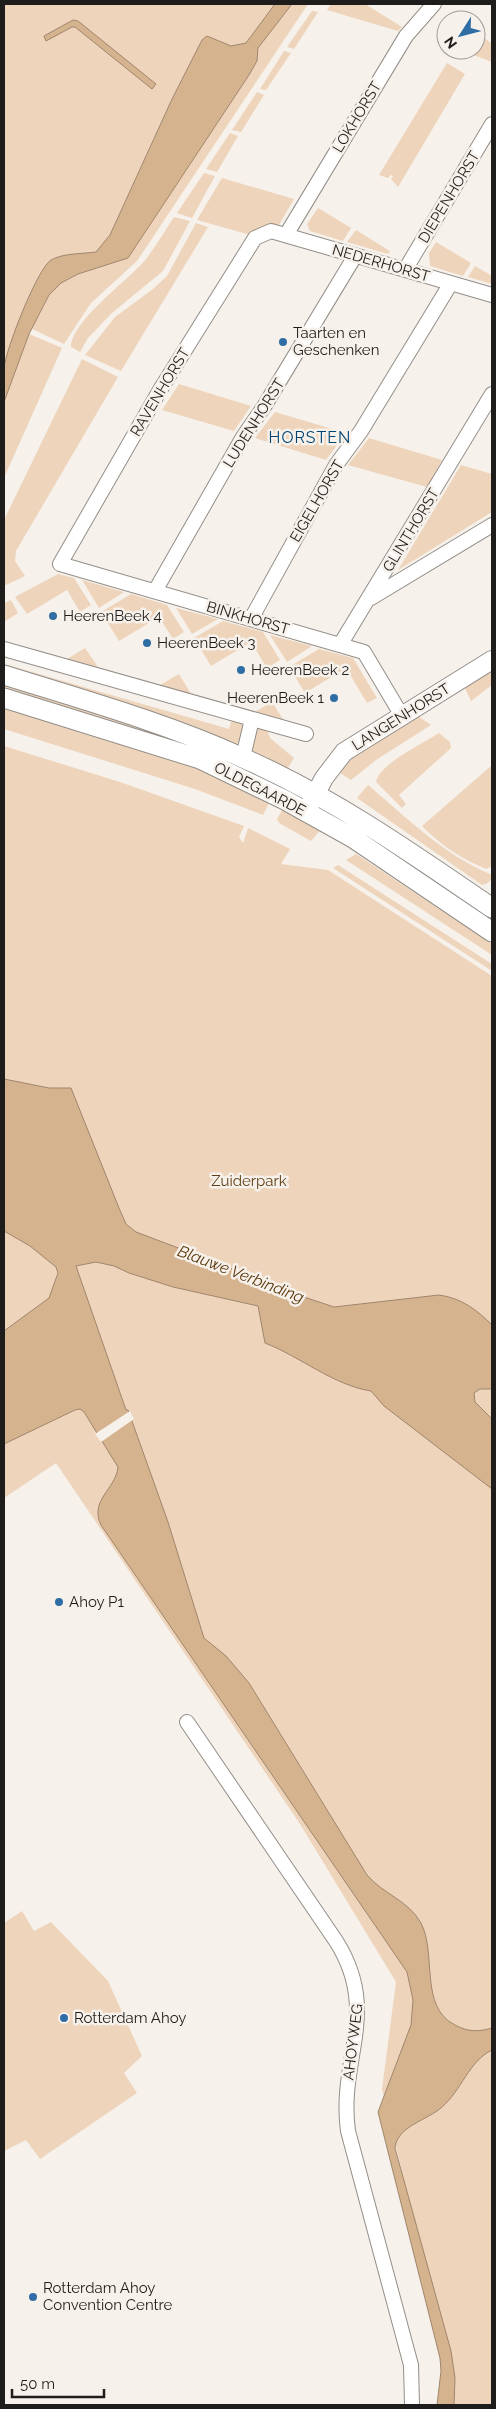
<svg xmlns="http://www.w3.org/2000/svg" width="496" height="2409" viewBox="0 0 496 2409" font-family="Raleway,sans-serif">
  <style>
    .green { fill: #edd4bb }
    .water { fill: #d6b38f; stroke: #9f866c }
    .pier { fill: #f7f1eb }
    .lines { fill: none; stroke-linecap: round; stroke-linejoin: round }
    .minor-casing { stroke: #938e88; stroke-width: 16 }
    .tertiary-casing { stroke: #938e88; stroke-width: 20 }
    .secondary-casing { stroke: #938e88; stroke-width: 21 }
    .minor { stroke: #fff; stroke-width: 14 }
    .tertiary { stroke: #fff; stroke-width: 18 }
    .secondary { stroke: #fff; stroke-width: 19 }
    .poi-dot { fill: #2f6ea5; stroke: #f7f1eb; stroke-width: 2 }
    .labels { text-anchor: middle; dominant-baseline: central; stroke-width: 5; stroke-linejoin: round; paint-order: stroke }
    .street-label { font-size: 15px; fill: #1f1d1b; stroke: #f7f1eb }
    .poi-label { font-size: 15px; fill: #1f1d1b; stroke: #f7f1eb; text-anchor: start }
    .park-label { font-size: 15px; fill: #634015; stroke: #f7f1eb }
    .neighbourhood-label { font-size: 16px; letter-spacing: 1px; fill: #014473; stroke: #f7f1eb }
    .water-label { font-size: 16px; font-style: italic; fill: #5b380c; stroke: #f7f1eb }
  </style>
  <rect width="100%" height="100%" fill="#f7f1eb"/>
  <path class="green" d="M4,4H275L246,43L231,46L207,36L202,40L171,100L110,235L96,252C84,254 68,253 57,257C33,266 12,343 4,367Z
    M292,4H308L137,261L91,303L64,344L32,329L49,295L61,283L78,274L128,258L249,75L257,61L258,48Z
    M331,4H365L402,27L398,31L327,10Z
    M312,11L318,12L294,49L287,47Z
    M476,31L492,44V62L460,50H476Z
    M284,51L291,53L266,90L260,89Z
    M447,63L465,74L398,187L391,179L393,176L391,175L388,178L379,175Z
    M257,92L264,95L241,132L232,130Z
    M230,133L238,136L217,172L206,169Z
    M204,173L215,176L192,218L177,213Z
    M222,178L294,199L276,230L254,236L197,220Z
    M318,208L351,228L343,241L310,231L307,224Z
    M174,217L190,221L163,271L112,313L88,338L80,352L71,347C71,321 129,280 146,259C156,246 165,231 174,217Z
    M196,223L208,227L121,371L85,355L115,317L153,289L167,276Z
    M356,230L390,251L388,254L347,242Z
    M436,242L471,263L463,276L430,266L429,253Z
    M475,266L492,276V284L468,277Z
    M29,334L62,348L4,478V402Z
    M82,359L118,377L16,551L15,561L25,576L4,586V520Z
    M179,384L251,406L234,431L162,410Z
    M275,412L346,433L326,460L255,438Z
    M369,438L442,460L427,487L348,465Z
    M461,465L492,474V512L398,570Z
    M58,574L74,578L91,605L80,612L67,590L27,614L15,597Z
    M82,580L124,592L99,608Z
    M131,594L167,605L184,632L173,639L159,617L119,641L101,612Z
    M11,600L18,613L4,622V603Z
    M176,608L218,619L192,634Z
    M223,621L263,632L280,660L267,668L251,642L211,666L194,638Z
    M270,635L312,646L287,662Z
    M85,648L98,667L67,659Z
    M319,649L353,658L377,698L367,703L346,668L305,693L289,667Z
    M4,664L229,729L232,719L241,722L244,729L236,747L4,672Z
    M492,667V685L471,701L464,686Z
    M179,674L191,694L160,685Z
    M4,680L174,734L280,781L275,790L4,694Z
    M272,702L284,721L253,713Z
    M4,703L201,767L271,799L263,815L195,789L4,729Z
    M415,714L431,725L376,760L351,780L340,773L353,755Z
    M257,724L266,727L270,738L294,758L285,773L253,754L251,749Z
    M439,733L450,742L451,748L399,795L406,804L402,808L376,782C379,764 424,743 439,733Z
    M4,746L120,782L244,826L239,837L243,843L248,828L290,849L281,864L328,870L492,976V2405H441L444,2382L417,2233L382,2089L396,1982L300,1824L56,1463L4,1498Z
    M491,766L492,866L486,869C462,859 440,845 422,826Z
    M368,785C407,818 444,855 492,875C492,881 487,884 482,885L357,798Z
    M285,805L323,827L311,841L279,823L277,819Z
    M356,854L492,944V955L346,860Z
    M338,865L492,964V971L333,868Z
    M22,1911L34,1931L51,1922L108,1981L142,2056L124,2073L137,2093L40,2159L26,2140L4,2151V1923Z"/>
  <path class="water" d="M275,4H292L258,48L257,61L249,75L128,258L78,274L61,283L49,295L29,334L4,402C4,391 2,379 4,368C6,349 37,269 51,260C63,253 82,254 96,252L110,235L172,99L202,40L207,36L231,46L246,43Z
    M73,20L78,21L156,84L152,89L75,27H72L46,41L44,36Z
    M4,1079L49,1088H71L119,1208L126,1224L136,1232L226,1266L278,1291L295,1294L334,1307L439,1295C461,1298 476,1309 492,1325V1389H480L474,1393L475,1402L492,1419V1489L384,1406L371,1391C333,1385 301,1357 265,1343L258,1306L173,1287L129,1273L114,1266L96,1262L76,1266L126,1410H128L168,1522L204,1638L226,1656L249,1683L367,1875C383,1894 408,1900 421,1923C437,1954 419,2007 455,2025C468,2032 478,2032 492,2028V2050C469,2061 461,2091 442,2107C428,2120 397,2126 395,2148L451,2351L455,2378L454,2405H437L441,2371L440,2358L378,2112L411,2025L413,2000L407,1972L101,1525C89,1500 116,1489 118,1467L84,1412L80,1409L75,1410L4,1444V1331L49,1298L58,1273L56,1267L30,1246L4,1231Z"/>
  <path class="pier" d="M130,1411L134,1419L101,1442L95,1434Z"/>
  <g class="lines">
    <g class="minor-casing">
      <path id="minor" d="M286,235L406,36L434,4
        M405,270L492,124
        M155,591L243,437L265,405L355,256
        M371,598L492,525
        M251,619L336,465L361,431L451,283
        M340,645L492,394
        M4,649L306,734
        M402,716L364,652L60,564L160,390L255,238L271,231L492,295
        M243,757L252,719
        M187,1722L336,1941C381,2012 338,2059 348,2131L411,2365L412,2405"/>
    </g>
    <g class="tertiary-casing">
      <path id="tertiary" d="M306,812L324,778L344,752L492,660"/>
    </g>
    <g class="secondary-casing">
      <path id="secondary" d="M4,675C84,700 166,723 243,758C332,797 412,853 492,908
        M4,698L200,759L285,800L353,838L492,932"/>
    </g>
    <use href="#minor" class="minor"/>
    <use href="#tertiary" class="tertiary"/>
    <use href="#secondary" class="secondary"/>
  </g>
  <g class="poi-dot">
    <circle cx="283" cy="342" r="5"/>
    <circle cx="53" cy="616" r="5"/>
    <circle cx="147" cy="643" r="5"/>
    <circle cx="241" cy="670" r="5"/>
    <circle cx="334" cy="698" r="5"/>
    <circle cx="59" cy="1602" r="5"/>
    <circle cx="64" cy="2018" r="5"/>
    <circle cx="33" cy="2297" r="5"/>
  </g>
  <g class="labels">
    <g class="street-label">
      <text transform="translate(357 117) rotate(-59)">LOKHORST</text>
      <text transform="translate(449 197) rotate(-59)">DIEPENHORST</text>
      <text transform="translate(381 263) rotate(16)">NEDERHORST</text>
      <text transform="translate(160 392) rotate(-59)">RAVENHORST</text>
      <text transform="translate(254 423) rotate(-58)">LUDENHORST</text>
      <text transform="translate(317 501) rotate(-60)">EIGELHORST</text>
      <text transform="translate(411 530) rotate(-59)">GLINTHORST</text>
      <text transform="translate(248 618) rotate(16)">BINKHORST</text>
      <text transform="translate(401 717) rotate(-32)">LANGENHORST</text>
      <text transform="translate(260 789) rotate(27)">OLDEGAARDE</text>
      <text transform="translate(353 2042) rotate(-83)">AHOYWEG</text>
    </g>
    <g class="poi-label">
      <text x="293" y="333">Taarten en<tspan x="293" dy="17">Geschenken</tspan></text>
      <text x="63" y="616">HeerenBeek 4</text>
      <text x="157" y="643">HeerenBeek 3</text>
      <text x="251" y="670">HeerenBeek 2</text>
      <text x="324" y="698" text-anchor="end">HeerenBeek 1</text>
      <text x="69" y="1602">Ahoy P1</text>
      <text x="74" y="2018">Rotterdam Ahoy</text>
      <text x="43" y="2288">Rotterdam Ahoy<tspan x="43" dy="17">Convention Centre</tspan></text>
    </g>
    <g class="park-label">
      <text x="249" y="1181">Zuiderpark</text>
    </g>
    <g class="neighbourhood-label">
      <text x="310" y="437">HORSTEN</text>
    </g>
    <g class="water-label">
      <text transform="translate(241 1274) rotate(21)">Blauwe Verbinding</text>
    </g>
  </g>
  <rect width="496" height="2409" fill="none" stroke="#1f1d1b" stroke-width="10"/>
  <g transform="translate(461 35) rotate(234)"><circle r="24" fill="#f7f1eb" stroke="#a19c98"/>
  <path d="M0-4L9 19L0 12L-9 19Z" fill="#2f6ea5"/>
  <text y="-8" font-size="14" font-weight="bold" text-anchor="middle" fill="#1f1d1b">N</text>
  </g>
  <path d="M12 2389v8h92v-8" fill="none" stroke="#1f1d1b" stroke-width="2.5"/>
  <text x="20" y="2389" font-size="15" fill="#1f1d1b" stroke="#f7f1eb" stroke-width="4" paint-order="stroke">50 m</text>
</svg>
